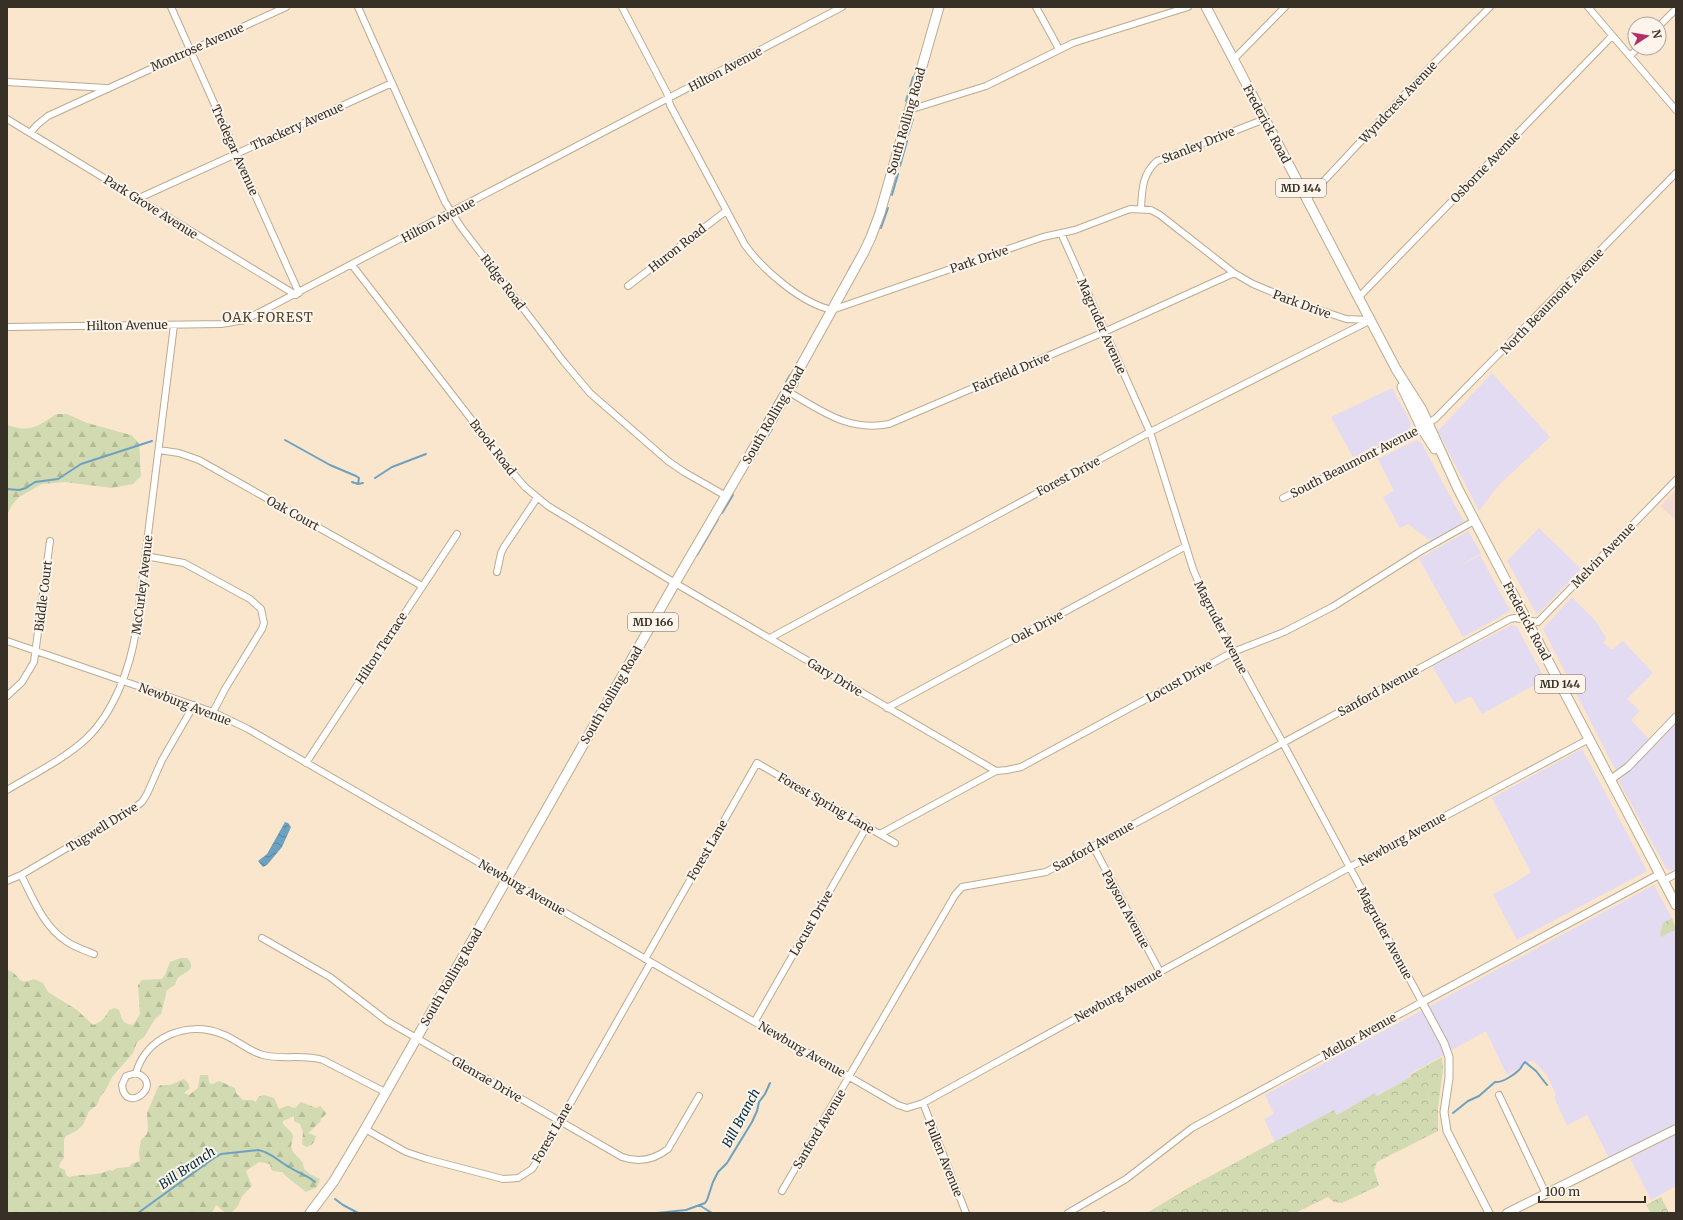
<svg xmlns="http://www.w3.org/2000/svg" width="1683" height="1220" viewBox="0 0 1683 1220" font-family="Merriweather,serif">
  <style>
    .commercial { fill: #e3dbf1 }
    .education { fill: #f3d9d3 }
    .forest { fill: url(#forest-firs) }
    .park { fill: url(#park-crowns) }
    .water { fill: url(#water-waves) }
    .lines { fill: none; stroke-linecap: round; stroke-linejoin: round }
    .stream { stroke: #6da1c1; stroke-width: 2 }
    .minor-casing { stroke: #bcaa91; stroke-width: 8 }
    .tertiary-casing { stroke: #bcaa91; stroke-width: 9 }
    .secondary-casing { stroke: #bcaa91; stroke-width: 10 }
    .primary-casing { stroke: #bcaa91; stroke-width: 11 }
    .minor { stroke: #fff; stroke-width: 6 }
    .tertiary { stroke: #fff; stroke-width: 7 }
    .secondary { stroke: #fff; stroke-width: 8 }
    .primary { stroke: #fff; stroke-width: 9 }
    .labels { text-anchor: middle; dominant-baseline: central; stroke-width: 4; stroke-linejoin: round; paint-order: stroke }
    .shield { fill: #fdf5eb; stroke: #726b61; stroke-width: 1 }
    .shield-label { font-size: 11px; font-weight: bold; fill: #373026 }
    .street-label { font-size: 12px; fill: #373026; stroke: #fdf5eb }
    .neighbourhood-label { font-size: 13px; letter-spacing: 1px; fill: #52422d; stroke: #fdf5eb }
    .water-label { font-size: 13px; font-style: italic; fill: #002e44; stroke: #fdf5eb }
  </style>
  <defs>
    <pattern id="forest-firs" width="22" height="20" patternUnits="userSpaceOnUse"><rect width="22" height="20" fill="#d1dab0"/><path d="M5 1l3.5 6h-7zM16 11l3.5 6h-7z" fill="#b4bb97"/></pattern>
    <pattern id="park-crowns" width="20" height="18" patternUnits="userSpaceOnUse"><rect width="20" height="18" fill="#d1dab0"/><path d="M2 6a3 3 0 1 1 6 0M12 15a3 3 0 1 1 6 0" fill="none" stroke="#b4bb97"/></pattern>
    <pattern id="water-waves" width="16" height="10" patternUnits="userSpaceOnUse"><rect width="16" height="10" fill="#6da1c1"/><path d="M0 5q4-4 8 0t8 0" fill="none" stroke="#5a849d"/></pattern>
  </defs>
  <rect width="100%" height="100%" fill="#f9e6cd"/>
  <path class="commercial" d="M1492,373L1550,437L1499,485L1479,511L1438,431Z
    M1392,388L1411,423L1409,430L1353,457L1331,417Z
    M1417,440L1422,444L1464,522L1432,542L1408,524L1400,528L1383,497L1394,491L1378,459Z
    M1539,528L1581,569L1538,614L1536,613L1507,561Z
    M1468,531L1481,553L1456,568L1480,555L1510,611L1463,637L1419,559Z
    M1572,597L1595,620L1606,638L1604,643L1612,650L1623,641L1653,673L1627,699L1640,711L1631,720L1649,739L1626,764L1616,771L1543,629Z
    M1512,625L1517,627L1545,679L1482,714L1471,696L1455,704L1432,666Z
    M1676,723V869L1671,871L1666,868L1619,781Z
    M1582,749L1647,871L1517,940L1493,894L1513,884L1531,872L1492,798Z
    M1654,885L1672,918L1663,923L1660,935L1661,936L1676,929V1123L1609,1158L1587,1115L1567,1125L1554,1097L1556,1095L1547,1075L1533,1060L1507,1075L1486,1031L1410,1074L1411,1077L1376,1096L1375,1094L1337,1115L1334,1110L1275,1142L1264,1119L1274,1114L1265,1095Z
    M1676,1135V1186L1651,1200L1630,1158Z"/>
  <path class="education" d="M1676,490V520L1660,506Z"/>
  <path class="forest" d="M56,414H67L87,423L131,435L139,443L141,476L133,484L112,488L65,482L42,484L19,497L12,505L7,515V425C31,433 37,427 56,414Z
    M181,958H187C199,970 182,973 177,979C176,981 176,983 175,985C172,987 169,988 167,990L161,1014L155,1019L144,1037L137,1042L133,1053L112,1077L105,1091L100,1097L97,1105L89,1111L83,1125L76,1131L66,1136L64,1139V1158L60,1163L59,1167L65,1170L66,1175L69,1177C84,1173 95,1177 109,1170L112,1171L117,1168L129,1167L132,1164L140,1161L139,1152L141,1140L147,1134L148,1129L147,1113L158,1087L161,1085H170L184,1079L188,1083L190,1088L184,1093L189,1095L198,1088L200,1075H208L209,1083L213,1084L219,1081L235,1088L236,1093L243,1100H252L256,1102L258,1097L264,1095L274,1098L279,1109L287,1106L295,1108L301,1102L316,1108L320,1106L327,1113L321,1119L320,1122L308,1133L316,1136C315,1143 312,1145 306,1147L302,1144L303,1132L300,1124L294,1121V1116L283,1121V1124L292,1133L293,1137L291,1146L293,1152L303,1163L304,1169L310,1174L320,1179L317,1187L306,1192C298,1185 289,1180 282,1172L273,1171L271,1169L270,1164L259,1162L246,1171L252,1186L242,1196L238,1206L231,1213H226L216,1205L212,1213H7V970C21,973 16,987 34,979L43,983L48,992L77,1010L93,1025C101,1023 106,1017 109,1010L115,1008L119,1010C122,1019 122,1024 133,1025L140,1014L138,985L142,980L162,979L165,975L170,962Z"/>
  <path class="park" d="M1672,918L1676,929L1661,937L1660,934L1663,923Z
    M1442,1057L1443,1069L1438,1108V1131L1377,1162L1374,1170L1379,1185L1378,1186L1342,1203L1334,1202L1328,1197L1295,1213H1147L1188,1188L1334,1110L1337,1115L1375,1093L1377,1096L1411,1077L1410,1075Z
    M1661,1197L1669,1213H1651L1646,1205Z"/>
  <path class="water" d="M285,822L288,823L291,827L282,847L267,865L263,867L258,861L267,854Z"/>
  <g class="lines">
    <path class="stream" d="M906,101L913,77
      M908,135L913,119
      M900,166L907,141
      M892,195L898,174
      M881,228L888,208
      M848,272L851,266
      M794,368L800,359
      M786,382L790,375
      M796,387L798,383
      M764,421L783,389
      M775,423L784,407
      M285,440L330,465L356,476L359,478L358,484
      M751,463L772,429
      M375,478L392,467L426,454
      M352,482L358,484L363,483
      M7,489L19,490L26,488L35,482L58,479L81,464L152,441
      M722,513L733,495
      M697,555L718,519
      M1453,1113L1468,1101L1479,1096L1495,1082C1502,1083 1514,1075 1519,1070C1522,1068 1522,1064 1525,1062L1536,1071L1547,1085
      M335,1199L343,1205L358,1213
      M699,1205L712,1213
      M138,1213L214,1158L221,1154L258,1150C271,1152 278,1161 289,1167C298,1173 307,1175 315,1182
      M657,1213L686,1210L705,1203L707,1200L713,1182L718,1172L727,1163L752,1122L757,1111L759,1102L765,1094L770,1083
      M1102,1213L1104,1212"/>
    <g class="minor-casing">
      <path id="minor" d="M171,7L299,293
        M358,7L445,202L461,227L564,362L590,393L668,461L684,472L726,496
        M622,7L667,93L670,105L745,245C763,270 801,303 832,310L1043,237L1075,230L1130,209L1151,210L1160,215L1234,273L1253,284L1296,302L1346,319L1370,320
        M1036,7L1059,49
        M1588,7L1676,110
        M1659,26L1676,9
        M1630,56L1638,48
        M1233,60L1285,7
        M7,82L106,88
        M909,110L986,86L1073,43L1188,7
        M7,119L296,295
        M30,133L37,125L48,116L286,7
        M137,199L392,83
        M1307,199L1433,64L1490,7
        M1141,209C1142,190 1142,174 1157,161L1265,119
        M1061,233L1150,432L1193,569L1203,593L1233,652L1283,743L1422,1002L1192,1128L1126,1179L1068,1213
        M352,265L512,472L525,487L548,506L675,583L996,771
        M628,286L726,211
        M1358,298L1612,36
        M7,327L221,324L245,320L842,7
        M787,391C821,410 847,432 889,424L1104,332L1234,273
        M159,450L179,453L199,460L422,586
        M1283,498L1413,434L1436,418L1676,173
        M145,556L184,563L250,599L261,609L264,623L262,629L225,689L213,712
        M497,572L501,553L504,547L537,498
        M770,638L1150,432L1369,321
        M7,641L213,712L248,729L898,1105L907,1108L923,1103L1350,867L1589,739
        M7,696L22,682L34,662L50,541
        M887,708L1186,546
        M306,763L457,534
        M7,790C32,775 66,758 87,738C114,712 130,668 136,631L174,325
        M880,834L996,771L1007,770L1021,767L1233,652L1284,632L1334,606L1421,551L1474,521
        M1093,846L1160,972
        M21,875C33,898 43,926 66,941C74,947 84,950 94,954
        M7,881L21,875L133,809L142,802L147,794L162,760L194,705
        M1663,881L1676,874
        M262,938L330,977L387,1021L622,1157C639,1163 654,1160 668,1149L699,1096
        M645,959L757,763L895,843
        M755,1021L867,826
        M136,1073L126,1076L122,1085C125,1116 166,1084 136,1073C146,1037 187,1020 222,1034C236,1039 248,1051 263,1055C282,1060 303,1054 323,1060L385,1092
        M1499,1095L1546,1194
        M923,1103L966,1213
        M365,1129L406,1152L427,1159L503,1179L518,1178L532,1169L538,1160L651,962
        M782,1191L955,895L962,887L1046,872L1510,619L1515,618L1538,622L1676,480"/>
    </g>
    <g class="tertiary-casing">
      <path id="tertiary" d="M1610,780L1628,767L1676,717
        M1489,1213L1447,1131L1444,1112L1449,1078V1057L1444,1043L1422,1002L1660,874"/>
    </g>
    <g class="secondary-casing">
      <path id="secondary" d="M1507,1213L1676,1129"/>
    </g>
    <g class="primary-casing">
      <path id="primary" d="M1206,7L1396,369L1422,410L1458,489L1676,905
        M1402,387L1422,429L1435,449
        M310,1213L334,1181L365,1129L675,583L787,391L864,252L871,237L880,213L939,7"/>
    </g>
    <use href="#minor" class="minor"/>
    <use href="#tertiary" class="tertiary"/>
    <use href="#secondary" class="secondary"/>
    <use href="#primary" class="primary"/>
  </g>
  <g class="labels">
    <g class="shield">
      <rect x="1276" y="179" width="50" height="18" rx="3"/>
      <rect x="628" y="613" width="50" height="18" rx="3"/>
      <rect x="1535" y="675" width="50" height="18" rx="3"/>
    </g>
    <g class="shield-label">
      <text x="1301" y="188">MD 144</text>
      <text x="653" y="622">MD 166</text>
      <text x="1560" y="684">MD 144</text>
    </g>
    <g class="street-label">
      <text transform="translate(197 47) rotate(-24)">Montrose Avenue</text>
      <text transform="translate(725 69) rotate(-28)">Hilton Avenue</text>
      <text transform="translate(1398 102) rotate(-47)">Wyndcrest Avenue</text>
      <text transform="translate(906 121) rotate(-74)">South Rolling Road</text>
      <text transform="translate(1267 124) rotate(62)">Frederick Road</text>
      <text transform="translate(297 126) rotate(-24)">Thackery Avenue</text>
      <text transform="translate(1198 145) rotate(-22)">Stanley Drive</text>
      <text transform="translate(235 150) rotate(66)">Tredegar Avenue</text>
      <text transform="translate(1485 167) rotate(-46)">Osborne Avenue</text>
      <text transform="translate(151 207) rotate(32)">Park Grove Avenue</text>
      <text transform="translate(438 220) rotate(-28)">Hilton Avenue</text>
      <text transform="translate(677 248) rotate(-38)">Huron Road</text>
      <text transform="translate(979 259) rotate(-19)">Park Drive</text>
      <text transform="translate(503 282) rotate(53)">Ridge Road</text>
      <text transform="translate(1552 301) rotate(-46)">North Beaumont Avenue</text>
      <text transform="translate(1302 304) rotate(20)">Park Drive</text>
      <text transform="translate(127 325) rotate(-1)">Hilton Avenue</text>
      <text transform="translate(1102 326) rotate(66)">Magruder Avenue</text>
      <text transform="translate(1011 372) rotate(-23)">Fairfield Drive</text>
      <text transform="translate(773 415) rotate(-60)">South Rolling Road</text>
      <text transform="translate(493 447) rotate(52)">Brook Road</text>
      <text transform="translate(1354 462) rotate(-27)">South Beaumont Avenue</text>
      <text transform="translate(1068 476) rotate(-28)">Forest Drive</text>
      <text transform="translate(293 513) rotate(29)">Oak Court</text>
      <text transform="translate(1603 555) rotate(-46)">Melvin Avenue</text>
      <text transform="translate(142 585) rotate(-83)">McCurley Avenue</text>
      <text transform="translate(43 596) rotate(-83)">Biddle Court</text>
      <text transform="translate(1527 621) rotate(62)">Frederick Road</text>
      <text transform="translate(1037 627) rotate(-28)">Oak Drive</text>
      <text transform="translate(1221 627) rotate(63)">Magruder Avenue</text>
      <text transform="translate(381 648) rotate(-57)">Hilton Terrace</text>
      <text transform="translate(835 677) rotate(31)">Gary Drive</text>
      <text transform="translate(1179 681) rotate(-29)">Locust Drive</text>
      <text transform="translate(1378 691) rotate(-29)">Sanford Avenue</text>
      <text transform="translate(611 695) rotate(-60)">South Rolling Road</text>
      <text transform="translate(185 704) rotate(21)">Newburg Avenue</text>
      <text transform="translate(826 803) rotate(30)">Forest Spring Lane</text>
      <text transform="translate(102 827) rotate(-32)">Tugwell Drive</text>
      <text transform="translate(1402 839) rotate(-29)">Newburg Avenue</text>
      <text transform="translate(1093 846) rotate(-29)">Sanford Avenue</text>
      <text transform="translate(707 850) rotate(-60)">Forest Lane</text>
      <text transform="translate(522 887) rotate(30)">Newburg Avenue</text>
      <text transform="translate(1126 909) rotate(62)">Payson Avenue</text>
      <text transform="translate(811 923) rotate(-60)">Locust Drive</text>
      <text transform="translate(1385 933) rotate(62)">Magruder Avenue</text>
      <text transform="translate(451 977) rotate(-60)">South Rolling Road</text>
      <text transform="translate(1118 995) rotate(-29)">Newburg Avenue</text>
      <text transform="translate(1359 1036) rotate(-29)">Mellor Avenue</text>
      <text transform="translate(802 1049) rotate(30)">Newburg Avenue</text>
      <text transform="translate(487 1079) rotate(30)">Glenrae Drive</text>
      <text transform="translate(819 1129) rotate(-59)">Sanford Avenue</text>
      <text transform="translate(552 1133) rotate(-60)">Forest Lane</text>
      <text transform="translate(944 1158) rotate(68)">Pullen Avenue</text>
    </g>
    <g class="neighbourhood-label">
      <text x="268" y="317">OAK FOREST</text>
    </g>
    <g class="water-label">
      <text transform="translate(741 1118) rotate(-62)">Bill Branch</text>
      <text transform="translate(187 1168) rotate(-34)">Bill Branch</text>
    </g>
  </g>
  <rect width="1683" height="1220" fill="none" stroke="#373026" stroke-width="16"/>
  <g transform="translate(1647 36) rotate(78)"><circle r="19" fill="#fdf5eb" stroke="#aea69c"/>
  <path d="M0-3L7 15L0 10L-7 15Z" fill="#b72d68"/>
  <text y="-6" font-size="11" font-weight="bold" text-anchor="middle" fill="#373026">N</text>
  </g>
  <path d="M1539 1196v6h106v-6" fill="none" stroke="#373026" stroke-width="2"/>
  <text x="1545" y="1196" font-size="12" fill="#373026" stroke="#fdf5eb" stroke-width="3" paint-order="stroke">100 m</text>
</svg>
